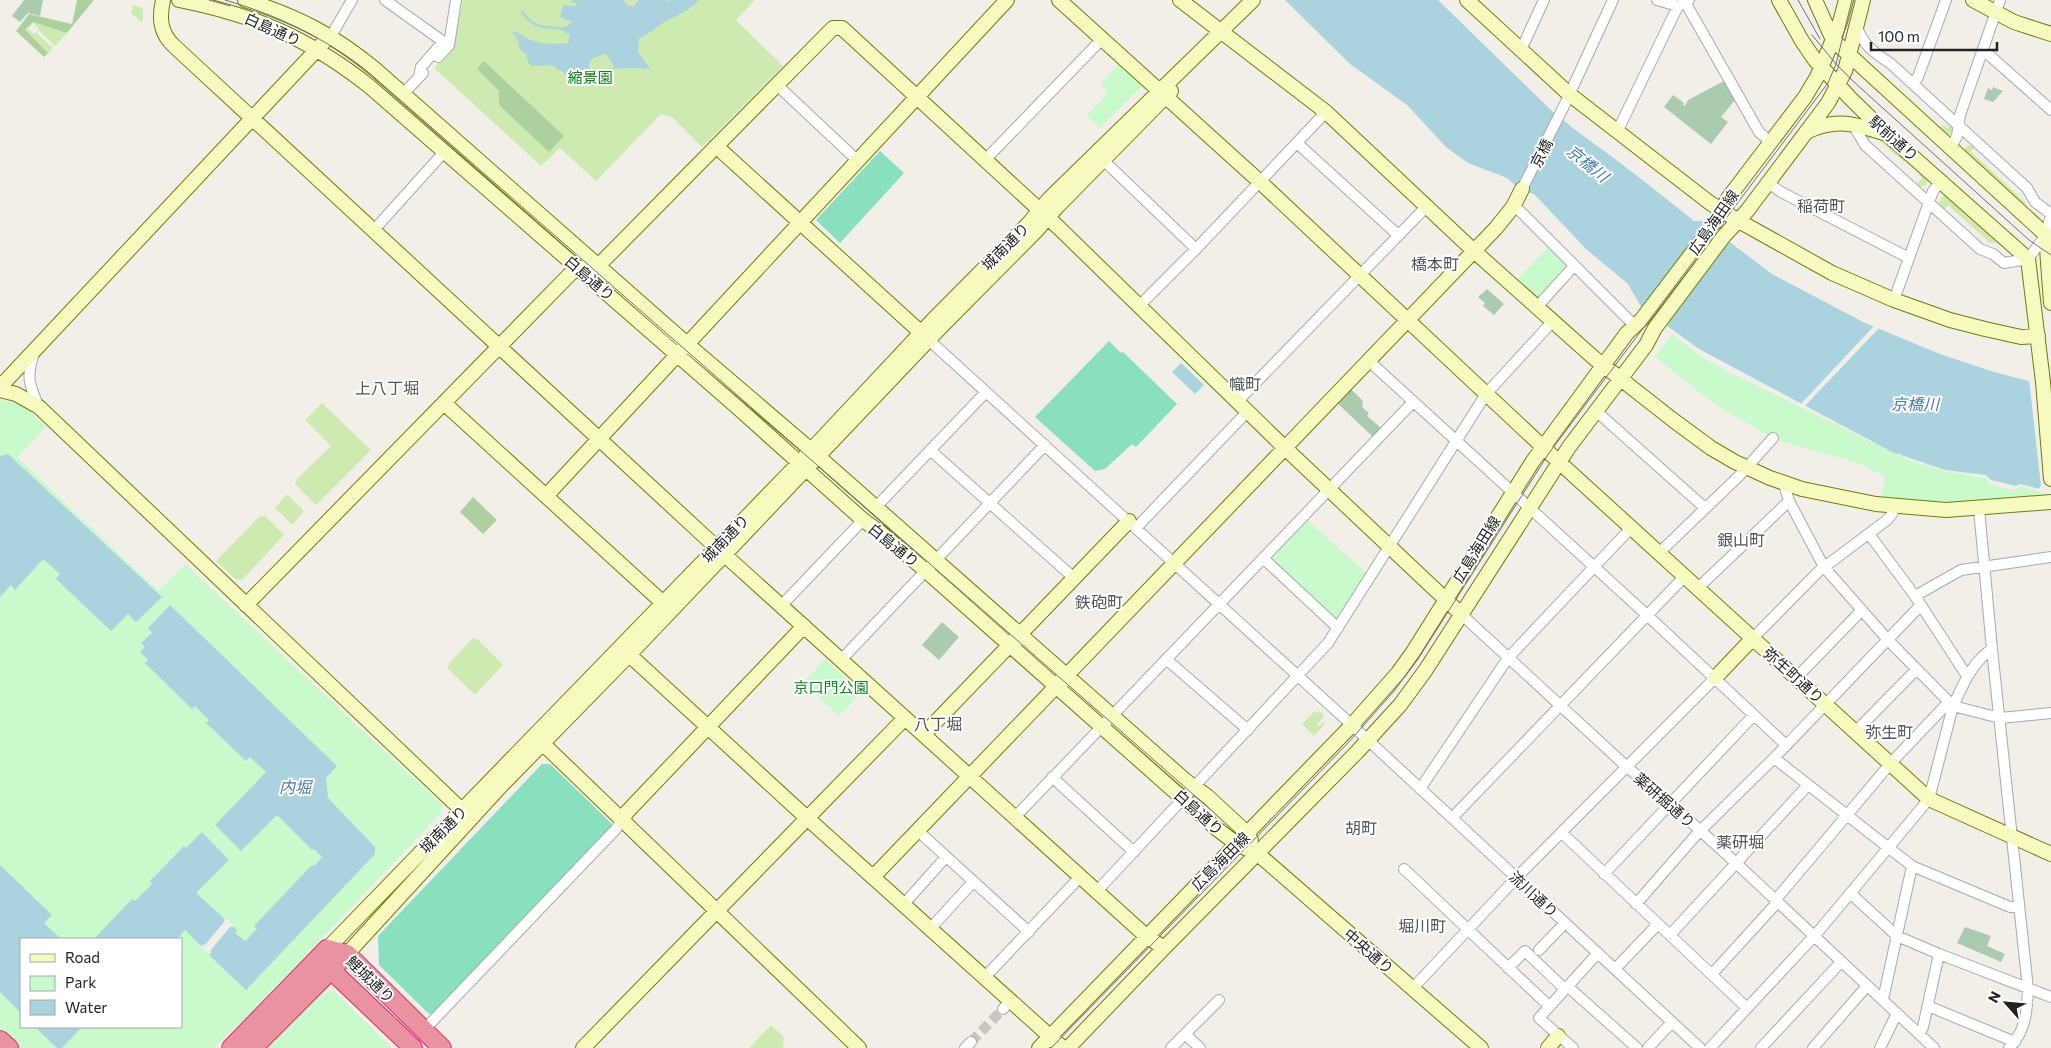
<svg xmlns="http://www.w3.org/2000/svg" width="2051" height="1048" viewBox="0 0 2051 1048" font-family="Commissioner,'Noto Sans JP',sans-serif">
  <style>
    .grass { fill: #cdebb0 }
    .forest { fill: #add19e }
    .cemetery { fill: #aacbaf }
    .park { fill: #c8facc; fill-rule: evenodd }
    .pitch { fill: #88e0be }
    .water { fill: #aad3df }
    .pier { fill: #f2efe9 }
    .lines { fill: none; stroke-linecap: round; stroke-linejoin: round }
    .stream { stroke: #aad3df; stroke-width: 2.5 }
    .street-tunnel { stroke: #c8c6c1; stroke-width: 10; stroke-dasharray: 10 5; stroke-linecap: butt }
    .street-casing { stroke: #a9a9a9; stroke-width: 12 }
    .secondary-casing { stroke: #707d05; stroke-width: 16 }
    .highway-casing { stroke: #dc2a67; stroke-width: 20 }
    .street { stroke: #fff; stroke-width: 10 }
    .secondary { stroke: #f7fabf; stroke-width: 14 }
    .highway { stroke: #e892a2; stroke-width: 18 }
    .tram { stroke: #707070; stroke-width: 1 }
    .labels { text-anchor: middle; dominant-baseline: central; stroke-width: 4; stroke-linejoin: round; paint-order: stroke }
    .street-label { font-size: 15px; fill: #222; stroke: #fff }
    .park-label { font-size: 15px; fill: #0c8416; stroke: #fff }
    .water-label { font-size: 16px; font-style: italic; fill: #4a7aab; stroke: #fff }
    .neighbourhood-label { font-size: 16px; fill: #555; stroke: #fff }
  </style>
  <rect width="100%" height="100%" fill="#f2efe9"/>
  <path class="grass" d="M463,0H755L736,20L783,66L702,147L673,118L661,114L596,181L560,148L541,166L434,68L454,45Z
    M133,5L143,8V21L141,22L131,13Z
    M33,22L67,33L55,46L38,30L39,28L33,23L28,29L34,34L36,32L53,48L48,53L25,31Z
    M1917,106L1941,128L1943,125L1947,128L1951,124L1953,129L1951,133L1948,136Z
    M1860,129L1874,134L1906,160L1904,162L1873,135L1867,141Z
    M1968,145L1975,146L1971,152L2024,201L2029,210L1963,151Z
    M1921,172L1928,179L1927,184L1921,187L1916,185L1922,178L1918,175Z
    M1945,195L1948,196L1999,243L1986,242L1987,240L1948,205L1944,210L1939,203L1941,198Z
    M322,403L371,450L316,505L295,484L297,479L331,446L305,420Z
    M286,495H288L304,511L293,524H291L275,508Z
    M265,516L284,535L242,580L235,579L216,561L259,517Z
    M473,638H476L503,665L475,695L448,669L449,663Z
    M1319,710L1324,717L1317,724L1319,726L1323,722L1325,724L1314,736L1302,724L1315,711L1317,713Z
    M771,1025L784,1037L783,1048H749Z"/>
  <path class="forest" d="M77,0H94L67,33L33,22L25,30L48,53L44,57L16,31L29,14L72,24Z
    M484,61L564,136L549,152L499,105V91L477,69Z
    M473,497L497,520L483,534L460,512Z"/>
  <path class="cemetery" d="M24,0H43L40,16L28,13L20,22L12,16Z
    M1724,81L1735,100L1721,117L1728,122L1711,144L1664,107L1673,95L1684,103L1683,105L1685,106L1688,100Z
    M1993,87L2003,91L1993,102L1984,99L1988,88L1992,90Z
    M1487,289L1504,304L1494,315L1483,306L1485,303L1478,297Z
    M1350,388L1363,401L1362,407L1369,413L1367,416L1381,428L1373,437L1336,402Z
    M942,622L959,637L939,660L922,645Z
    M1965,927L1991,936L1987,946L2005,954L2001,962L1957,943Z"/>
  <path class="park" d="M1121,62L1142,80V86L1100,128L1086,115L1108,93L1100,84Z
    M1549,246L1567,264L1566,270L1541,297L1535,298L1517,280Z
    M1672,334L1700,356L1727,371L1910,461L1944,471L1986,478L1990,485L2015,490L2020,486L2043,493L2037,498L1954,503L1881,499L1885,476L1858,463L1780,441L1767,435L1715,404L1655,357Z
    M0,401C21,400 32,413 46,427L17,457L158,591L185,564L442,805V812L250,1014L213,1048H21L0,1028ZM21,939H181V1027H21Z
    M1307,520L1368,574L1339,619L1334,620L1270,560L1271,557Z
    M825,659L861,692L839,716L803,683Z
    M323,991H334L392,1048H268Z"/>
  <path class="pitch" d="M880,151L904,173L840,243L816,220Z
    M1110,340L1109,341L1121,353L1123,352L1177,404L1136,447L1132,444L1105,469L1095,471L1035,417Z
    M542,764H550L611,823L612,829L435,1014H429L379,965L378,936Z"/>
  <path class="water" d="M572,0H623L627,5L633,7L639,0H665L667,2L669,0H699C689,10 679,15 666,21C657,26 650,34 639,38L638,52L650,69L631,68L613,69V64L606,54L593,58L589,64L591,83L580,77L569,80L563,71L558,70L552,65L532,66L528,62L526,54L519,49V42L512,32H517C532,44 549,45 568,43L570,35L558,28L568,26L572,22L560,17L563,5L574,6L578,4L571,2Z
    M1285,0H1438L1554,113C1564,119 1571,128 1581,134C1620,162 1657,191 1694,221H1702L1772,274L1865,323L1940,354L1994,372L2051,387V492L2020,484L2016,486L1991,480L1986,475L1945,470L1892,452L1699,349L1641,307L1628,284L1586,249L1535,195L1516,186L1507,178L1468,163L1446,147L1407,105L1350,64Z
    M1181,363L1204,385L1195,394L1172,372Z
    M8,454L162,597L136,622L128,614L111,631L56,579L60,574L43,559L15,590L11,585L0,597V456Z
    M170,605L337,766L326,778L328,798L375,847V854L246,990L209,955L212,952L203,944L201,946L185,930L177,939H94L132,899L135,901L152,884L150,881L184,846L186,848L202,832L229,860L196,893L237,930L235,933L245,941L257,929L254,926L312,865L314,866L322,857L314,849L312,850L277,815L241,851L215,825L266,772L250,757L246,761L206,723L209,720L195,706L192,709L145,663L148,660L140,652L145,647L141,643L152,633L148,628Z
    M0,865L52,915L44,923L61,939H21V1013L0,992Z
    M35,1027H82L62,1048H57Z"/>
  <path class="pier" d="M1875,325L1880,327L1803,408L1799,406Z
    M2029,379L2051,384V494L2037,490L2041,486Z
    M225,917L234,926L230,927L210,951L209,954L201,947L204,946L224,922Z"/>
  <g class="lines">
    <path class="stream" d="M522,12C533,27 540,27 558,28"/>
    <path class="street-tunnel" d="M971,1042L1003,1009"/>
    <g class="street-casing">
      <path id="street" d="M385,0L441,40V44L421,67L419,77
        M1657,0L1678,6
        M1685,2L1759,132L1770,142
        M1857,26C1862,44 1874,53 1890,63L2027,188L2035,202L2051,214
        M331,36L352,0
        M1521,50L1544,0
        M1982,52L1989,55L2051,110
        M438,57L449,45L456,0
        M1913,84L1918,77L1946,0
        M777,85L858,161
        M403,94L423,73
        M1852,123L1865,145L1980,249L1993,254L2004,263L2028,259L2046,235L2051,214
        M1617,132L1678,6L1689,0
        M1297,143L1398,235
        M1951,147L1957,136L1960,115L2000,0
        M1099,156L1196,249
        M985,160L1102,39
        M1768,183L1781,192L1909,258
        M1522,189L1564,106L1613,0
        M1513,207L1520,211L1635,326
        M373,231L445,151
        M1894,300L1933,191L1942,180
        M1139,306L1196,249L1326,112
        M1537,307L1574,266
        M930,341L1342,716L1700,1048
        M34,353C26,376 29,385 39,407
        M1369,361L1648,616L1786,745
        M1237,402L1427,206
        M1596,411L1705,508
        M930,450L1074,578
        M1784,484L1789,501L1824,567L1888,640L1953,706L2000,718L2051,713
        M876,507L986,392
        M1979,509L1992,649L2028,989C2027,1011 2026,1031 2009,1048
        M1136,528L1247,412
        M1869,534L1915,596L1967,676
        M1659,553L1739,476L1773,438
        M1263,558L1338,628
        M1698,588L1789,501
        M1915,596L1961,570L2051,557
        M782,605L863,520
        M1461,614L1627,767L1671,804L1736,863L1934,1048
        M1753,638L1819,571L1887,520L1892,514L1895,507
        M1166,659L1248,730
        M841,660L1045,445
        M1797,677L1862,610
        M1856,731L1916,670
        M1774,758L1912,866L2010,907H2019
        M1052,777L1134,852
        M1420,789L1508,658L1631,528
        M1015,817L1413,402
        M1452,818L1685,576
        M917,830L1029,932
        M1562,833L1747,1008
        M1404,869L1549,1006
        M1604,874L1754,715
        M1097,891L1328,643L1486,394L1553,321
        M1850,893L1897,936L1939,954L2051,997
        M904,904L946,857
        M1636,904L1697,834L1774,758L1921,605
        M930,929L973,882
        M1670,935L1808,785
        M1539,950L1565,923
        M1508,968L1525,951L1565,989
        M1615,969L1658,924
        M1712,974L1774,906L1778,897L1890,764L1945,706H1953C1963,685 1972,662 1992,649
        M984,978L1081,876
        M1567,986L1637,1048
        M1412,989L1520,874L1715,678
        M1881,999L1884,995L1912,866
        M1928,1006L2015,1042
        M1003,1009L1010,1001
        M424,1030L616,829L622,820
        M1185,1034L1200,1048
        M1919,1034L1923,1027L1939,954
        M965,1048L971,1042
        M1171,1048L1219,1000
        M1573,1048L1539,1018L1598,953
        M1648,1048L1672,1022
        M1710,1048L1817,933L1929,799L1953,706
        M1761,1048L1841,962
        M1813,1048L1866,987
        M1880,1048L1897,1013"/>
    </g>
    <g class="secondary-casing">
      <path id="secondary" d="M163,0C159,18 160,33 174,46L716,547L1146,936L1164,948
        M179,0C255,15 308,38 369,86L737,407L863,520L881,533L925,570L1217,829L1237,844L1258,854L1481,1048
        M245,0C297,16 334,35 376,70L687,344L811,450L1186,781L1207,796L1247,833L1251,840
        M1059,0L1259,181L1559,462L1929,799L2051,854
        M1180,0L1326,112L1474,251L1594,358L1673,420L1711,448L1735,462L1770,478L1802,489L1876,504L1946,510L2051,502
        M1467,0L1569,94L1710,203L1737,220L1832,273L1894,300L1950,320L1985,329L2021,337L2038,336
        M1779,0L1802,41L1815,60L1851,99L1887,134L2028,259
        M1815,0L1833,40L2046,235L2051,303
        M1973,0L2014,22L2051,34
        M1808,131C1837,118 1855,124 1884,133
        M716,146L928,339
        M2028,259L2043,382L2051,479
        M0,387L323,43
        M0,390L16,394L39,407L468,816
        M444,403L662,602
        M546,496L1007,0
        M246,605L576,268L599,265L833,28H842L1058,227L1285,448L1461,614
        M624,650L807,818L1063,1048
        M1715,678L1753,638
        M924,734L1129,521
        M537,738L859,1048
        M622,820L627,812L804,626
        M873,877L1496,228L1513,207L1522,189
        M327,949L799,463L932,321L1029,223L1049,199L1253,0
        M347,954L499,788L629,655L940,328L1037,230L1057,207L1171,91
        M583,1048L905,718
        M1039,1048L1352,725L1398,673L1413,652L1533,461L1627,333L1642,319L1712,227L1729,197L1805,97L1817,77L1829,49L1840,22L1846,0
        M1068,1048L1164,948L1357,752L1400,705L1425,671L1569,447L1646,345L1655,328L1724,236L1747,211L1828,103L1845,71L1863,0
        M1548,1048L1558,1036"/>
    </g>
    <g class="highway-casing">
      <path id="highway" d="M327,949L347,954L442,1048
        M327,949L330,969L413,1048
        M0,1040L9,1048
        M231,1048L327,949
        M253,1048L340,961"/>
    </g>
    <use href="#street" class="street"/>
    <use href="#secondary" class="secondary"/>
    <use href="#highway" class="highway"/>
    <path class="tram" d="M209,0L230,6
      M225,0C277,15 325,38 367,71L1211,810
      M1798,0L1820,39
      M1812,35L1836,64L1854,82L2029,240L2051,255
      M1051,1048L1348,743L1394,691L1418,659L1549,453L1828,83L1836,64L1852,0"/>
  </g>
  <g class="labels">
    <g class="street-label">
      <text transform="translate(273 29) rotate(24)">白島通り</text>
      <text transform="translate(1894 138) rotate(42)">駅前通り</text>
      <text transform="translate(1541 153) rotate(-63)">京橋</text>
      <text transform="translate(1713 222) rotate(-55)">広島海田線</text>
      <text transform="translate(1005 246) rotate(-45)">城南通り</text>
      <text transform="translate(590 278) rotate(41)">白島通り</text>
      <text transform="translate(725 538) rotate(-46)">城南通り</text>
      <text transform="translate(894 545) rotate(39)">白島通り</text>
      <text transform="translate(1476 549) rotate(-58)">広島海田線</text>
      <text transform="translate(1794 675) rotate(42)">弥生町通り</text>
      <text transform="translate(1665 800) rotate(41)">薬研掘通り</text>
      <text transform="translate(1199 812) rotate(42)">白島通り</text>
      <text transform="translate(443 829) rotate(-45)">城南通り</text>
      <text transform="translate(1220 861) rotate(-45)">広島海田線</text>
      <text transform="translate(1534 894) rotate(43)">流川通り</text>
      <text transform="translate(1369 951) rotate(41)">中央通り</text>
      <text transform="translate(371 979) rotate(44)">鯉城通り</text>
    </g>
    <g class="park-label">
      <text x="590" y="77">縮景園</text>
      <text x="831" y="687">京口門公園</text>
    </g>
    <g class="water-label">
      <text transform="translate(1588 163) rotate(39)">京橋川</text>
      <text x="1915" y="403">京橋川</text>
      <text x="295" y="786">内堀</text>
    </g>
    <g class="neighbourhood-label">
      <text x="1821" y="205">稲荷町</text>
      <text x="1435" y="263">橋本町</text>
      <text x="1245" y="383">幟町</text>
      <text x="387" y="387">上八丁堀</text>
      <text x="1741" y="539">銀山町</text>
      <text x="1099" y="601">鉄砲町</text>
      <text x="938" y="723">八丁堀</text>
      <text x="1889" y="731">弥生町</text>
      <text x="1361" y="827">胡町</text>
      <text x="1740" y="841">薬研堀</text>
      <text x="1422" y="925">堀川町</text>
    </g>
  </g>
  <rect x="20" y="938" width="162" height="90" fill="#ffffff" stroke="#a7a7a7"/>
  <rect x="30" y="954" width="25" height="8" fill="#f7fabf" stroke="#a7a7a7"/>
  <text x="65" y="963" font-size="15" fill="#222222">Road</text>
  <rect x="30" y="976" width="25" height="15" fill="#c8facc" stroke="#a7a7a7"/>
  <text x="65" y="988" font-size="15" fill="#222222">Park</text>
  <rect x="30" y="1000" width="25" height="15" fill="#aad3df" stroke="#a7a7a7"/>
  <text x="65" y="1013" font-size="15" fill="#222222">Water</text>
  <g transform="translate(2006 1003) rotate(297)" stroke="#ffffff" stroke-width="4" paint-order="stroke">
  <path d="M0-4L9 19L0 12L-9 19Z" fill="#222222"/>
  <text y="-8" font-size="14" font-weight="bold" text-anchor="middle" fill="#222222">N</text>
  </g>
  <path d="M1871 42v8h126v-8" fill="none" stroke="#222222" stroke-width="2.5"/>
  <text x="1878" y="42" font-size="15" fill="#222222" stroke="#ffffff" stroke-width="4" paint-order="stroke">100 m</text>
</svg>
